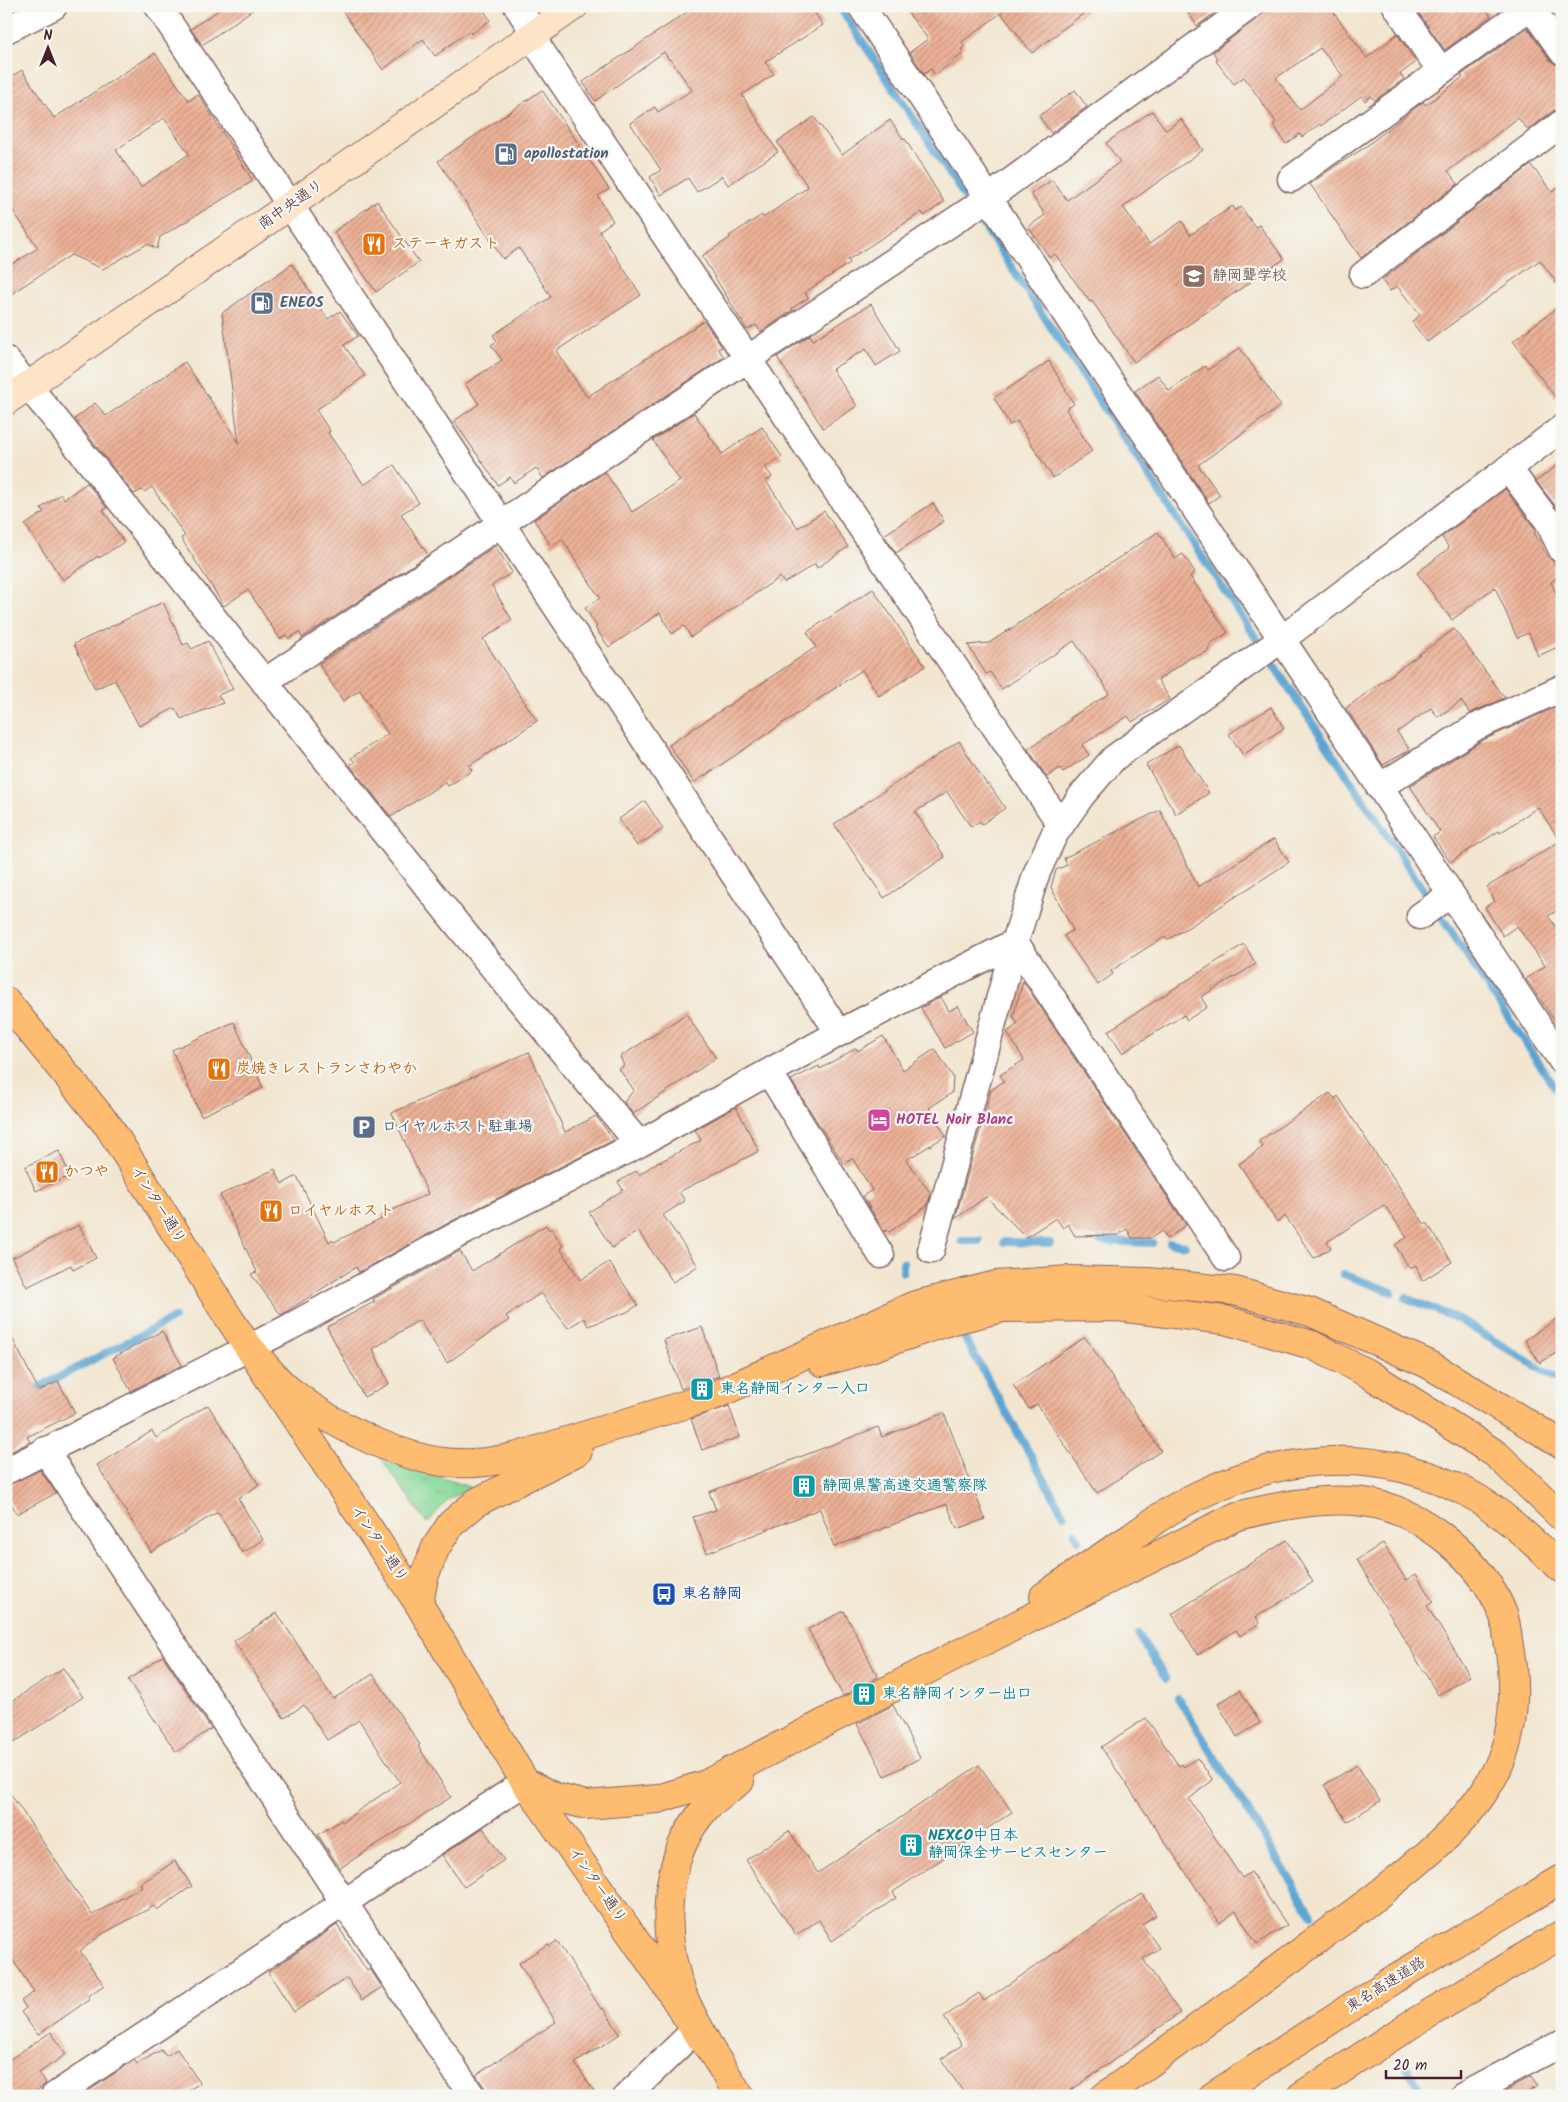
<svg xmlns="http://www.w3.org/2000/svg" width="1568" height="2102" viewBox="0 0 1568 2102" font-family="Kalam,'Klee One',sans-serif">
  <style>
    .grass { fill: url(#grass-tufts); stroke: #697c62 }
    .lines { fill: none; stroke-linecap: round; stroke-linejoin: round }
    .stream { stroke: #5ca5d3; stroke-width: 8 }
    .building { fill: url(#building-hatch); fill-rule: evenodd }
    .street-casing { stroke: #856565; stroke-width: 29 }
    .secondary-casing { stroke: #856565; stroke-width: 30 }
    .primary-casing { stroke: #856565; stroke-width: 30 }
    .highway-casing { stroke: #856565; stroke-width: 30 }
    .street { stroke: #fff; stroke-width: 26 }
    .secondary { stroke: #fee4c6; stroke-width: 28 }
    .primary { stroke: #fdbc70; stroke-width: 28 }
    .highway { stroke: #fdbc70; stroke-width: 28 }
    .labels { text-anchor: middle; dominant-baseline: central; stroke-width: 4.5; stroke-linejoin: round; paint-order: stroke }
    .service-label { font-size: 15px; font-weight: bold; fill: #4e5e75; stroke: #f6f6f2; text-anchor: start }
    .street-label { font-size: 15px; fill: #4a1f2b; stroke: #f6f6f2 }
    .food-label { font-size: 15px; font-weight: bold; fill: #c56008; stroke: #f6f6f2; text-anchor: start }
    .education-label { font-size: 15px; font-weight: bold; fill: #785e54; stroke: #f6f6f2; text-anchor: start }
    .hotel-label { font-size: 15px; font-weight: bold; fill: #b23c85; stroke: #f6f6f2; text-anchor: start }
    .culture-label { font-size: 15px; font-weight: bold; fill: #0d838f; stroke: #f6f6f2; text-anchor: start }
    .transit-label { font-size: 15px; font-weight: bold; fill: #164399; stroke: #f6f6f2; text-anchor: start }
  </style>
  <defs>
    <pattern id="grass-tufts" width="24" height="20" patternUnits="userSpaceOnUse" patternTransform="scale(1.25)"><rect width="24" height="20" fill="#88d99a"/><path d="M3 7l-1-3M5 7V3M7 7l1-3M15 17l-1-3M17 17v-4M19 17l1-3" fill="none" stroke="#77ba85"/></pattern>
    <pattern id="building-hatch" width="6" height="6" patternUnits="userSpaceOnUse" patternTransform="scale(1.25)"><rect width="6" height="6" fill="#edb297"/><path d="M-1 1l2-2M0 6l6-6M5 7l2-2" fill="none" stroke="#c2907b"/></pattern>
  </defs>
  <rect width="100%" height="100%" fill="#f6f6f2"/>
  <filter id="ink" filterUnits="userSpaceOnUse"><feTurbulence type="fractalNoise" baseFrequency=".02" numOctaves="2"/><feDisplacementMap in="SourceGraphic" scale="10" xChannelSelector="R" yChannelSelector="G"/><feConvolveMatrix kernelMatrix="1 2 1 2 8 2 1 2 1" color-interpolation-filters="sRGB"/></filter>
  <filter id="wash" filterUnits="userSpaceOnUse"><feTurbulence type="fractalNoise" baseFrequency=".0096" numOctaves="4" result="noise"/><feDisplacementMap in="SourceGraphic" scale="20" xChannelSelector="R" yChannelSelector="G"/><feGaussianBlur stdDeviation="1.12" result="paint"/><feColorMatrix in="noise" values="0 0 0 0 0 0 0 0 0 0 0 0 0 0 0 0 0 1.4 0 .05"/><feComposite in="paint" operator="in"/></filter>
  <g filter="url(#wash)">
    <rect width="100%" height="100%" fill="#f2e6d0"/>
    <path class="grass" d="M377,1453L429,1474L470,1487L448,1500L427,1523Z"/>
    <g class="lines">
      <path class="stream" d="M839,6L1277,670L1562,1098
        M962,1241H979
        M1100,1241L1152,1243
        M1004,1242L1050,1243
        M1170,1243L1185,1245
        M903,1272V1263
        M1343,1274L1392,1292
        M1406,1298L1458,1319L1562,1382
        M963,1335L1064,1515
        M30,1392L174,1318
        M1075,1532L1079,1540
        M1138,1634L1166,1679
        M1178,1698L1312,1915
        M1407,2068L1424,2096"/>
    </g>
    <g id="blocks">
      <path class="building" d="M224,6H258L202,45L191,29Z
        M339,6H481L490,20L471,34L469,31L435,56L423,39L383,70Z
        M696,6H810L823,25L765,62L774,74L742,95L778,152L728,185L722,176L697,192L688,178L661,195L650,177L661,170L630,123L655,107L658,112L692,90L670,59L669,60L664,52L595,101L583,82Z
        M903,6H1093L1032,53L1001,13L962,42L965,46L961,49L964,53L935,75L931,69L924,74L910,52L928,39Z
        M1184,6H1220L1221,8L1197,26Z
        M1273,6H1329L1367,58L1397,34L1416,62L1400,74L1404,79L1375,100L1371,96L1365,101L1361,96L1321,126L1320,124L1302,137L1300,134L1286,144L1273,124L1276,122L1244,77L1234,84L1216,61L1218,60L1213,52ZM1320,48L1343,76L1300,110L1276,78Z
        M1414,6H1483L1491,16L1445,50Z
        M1527,28L1550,60L1555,64L1562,66V108L1553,111L1528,130L1518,118L1448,171L1458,184L1361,258L1310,184L1337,165L1364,148L1423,102L1426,105L1463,77L1461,75Z
        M155,53L189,101L198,94L253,181L160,237L157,249L147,244L103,269L71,255L6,297V268L38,248L6,200V80L22,70L54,118ZM164,118L189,154L141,187L116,150Z
        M542,90L609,189L598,196L613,221L599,231L641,295L556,351L587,397L704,321L722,347L718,349L724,357L543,478L536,468L514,483L510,477L498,485L454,421L479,404L465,384L502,360L491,345L497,341L493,335L551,297L519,248L503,259L438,161Z
        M1075,90L1087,107L1051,133L1039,116Z
        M1152,111L1166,130L1181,119L1203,150L1123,207L1149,244L1182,221L1190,235L1233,206L1235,211L1241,207L1255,227L1259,225L1284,259L1134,362L1092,301L1090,302L1055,254L1050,258L1028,227L1045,215L1031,194L1052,180L1067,200L1120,162L1106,143Z
        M814,117L842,155L890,120L904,140L905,139L944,202L924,216L922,212L848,260L850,263L805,292L808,298L792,308L793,310L761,332L756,325L747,330L702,256L730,238L729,236L762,215L763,218L808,187L777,142Z
        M1531,165L1552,192L1562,185V290L1540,260L1427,342L1412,322L1420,315L1397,286L1390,291L1382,280Z
        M377,201L419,262L376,292L334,232Z
        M292,264L328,319L340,311L358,336L344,345L365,376L316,410L330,431L328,433L364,485L394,465L419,503L401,514L428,555L302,638L299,632L289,639L286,635L280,639L248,590L224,606L181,538L185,536L152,487L144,492L142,490L134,494L75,419L95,403L106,416L185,362L239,443L222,313Z
        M871,304L900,351L876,366L866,349L832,369L857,406L823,428L777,357L810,335L813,340Z
        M1562,304V406L1513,341Z
        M1240,348L1281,406L1198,465L1220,495L1209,503L1135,391L1158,375L1169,391L1205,366L1208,370Z
        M1049,361L1074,404L1066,409L1092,451L1053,478L1017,421L1010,425L994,398Z
        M694,413L722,454L762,427L782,457L765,467L772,477L766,481L798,528L824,511L848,547L817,568L815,564L784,583L780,577L691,637L684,626L672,634L660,613L609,647L595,628L597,627L585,608L600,598L562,539L551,546L534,520L605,472L632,512L680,481L653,440Z
        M1562,462V513H1561L1536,481Z
        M87,483L107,508L103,510L124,542L99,558L98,556L63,580L25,525L44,512L41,508L61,494L64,499Z
        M1505,489L1535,529L1536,531L1534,532L1548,557L1562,573L1551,582L1562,608V645L1538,656L1529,633L1517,638L1495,587L1452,620L1417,573L1449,548L1442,537Z
        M933,503L944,521L896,553L884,535Z
        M1158,532L1175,559L1183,554L1195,572L1190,576L1228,633L1211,643L1207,652L1190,658L1158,680L1170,699L1132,722L1128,716L1082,745L1089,755L1063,772L1060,768L1047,777L1028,749L1071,720L1070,718L1109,694L1104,684L1074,641L1002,689L990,672L986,674L968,645L989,643Z
        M495,546L512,572L492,586L512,620L483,639L537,721L469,766L472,771L448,786L445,782L391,817L350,765L355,762L351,758L388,734L360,690L343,701L319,664Z
        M873,589L925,666L879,696L862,670L694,783L669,745L816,647L807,632Z
        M163,602L183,645L188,643L192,649L208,641L233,689L218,695L223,703L181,719L175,708L139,726L115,680L95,689L74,644Z
        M1454,629L1505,698L1470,713L1461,701L1438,717L1431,708L1397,732L1410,750L1383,765L1346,708Z
        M1271,707L1284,728L1243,755L1229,734Z
        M1556,707L1562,718V908L1548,916L1562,935V1031L1526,979L1545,966L1517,926L1503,936L1485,907L1495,901L1487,887L1560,841L1538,807L1500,833L1499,831L1450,862L1433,837L1440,832L1410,786L1483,740Z
        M959,741L987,785L989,784L1005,808L982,824L980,821L971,827L947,792L915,812L945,857L884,898L834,824Z
        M1179,745L1209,793L1176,814L1146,765Z
        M645,801L663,829L637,846L619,819Z
        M1160,810L1198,887L1274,839L1289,862L1192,925L1167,940L1165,937L1148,947L1111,971L1113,974L1098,985L1064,936L1073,930L1051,887L1056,870L1067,865L1064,858Z
        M1244,944L1256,964L1201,997L1207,1007L1187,1020L1184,1015L1122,1053L1108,1031Z
        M1023,981L1186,1225L1167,1239L1162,1231L1151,1238H1132L1127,1229L1118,1235L1075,1236L1068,1224L1063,1228L1056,1218L1026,1237L986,1197L955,1219L983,1119L987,1117L985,1113L991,1090L1004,1081L1000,1075L1024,1060L1007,1032L1018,1024L1013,1016Z
        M941,997L949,1011L958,1006L973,1032L945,1048L921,1008Z
        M686,1014L716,1058L633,1114L624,1102L634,1090L619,1069L624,1066L620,1057Z
        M234,1022L263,1088L201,1116L172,1050Z
        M883,1036L903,1070L935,1049L953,1077L952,1093L929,1108L946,1136L906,1160L931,1194L927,1206L889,1232L887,1230L884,1232L863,1196L872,1190L852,1158L844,1164L791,1080L819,1066L820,1069L856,1048L858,1051Z
        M529,1052L565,1132L596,1116L614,1140L452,1221L359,1272L356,1267L281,1315L251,1274L257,1272L220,1195L275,1169L282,1184L297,1176L329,1242L332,1240L334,1242L382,1219L381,1215L428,1194L392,1113Z
        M1330,1093L1335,1099L1338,1096L1383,1165L1384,1164L1425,1225L1427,1223L1452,1262L1422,1281L1416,1265L1410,1269L1395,1245L1407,1237L1384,1205L1327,1242L1331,1248L1314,1258L1285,1216L1277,1222L1239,1164L1263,1147L1259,1141Z
        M736,1107L759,1151L679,1192L685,1201L663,1215L698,1266L673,1282L638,1231L612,1248L589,1212L623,1190L618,1182L636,1171L639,1175L659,1161L660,1162L701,1140L695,1130Z
        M59,1151L70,1176L36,1191L25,1167Z
        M79,1225L96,1258L73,1270L71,1265L27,1287L12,1258Z
        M546,1225L549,1230L551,1228L563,1246L560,1248L580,1280L609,1262L638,1305L627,1312L588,1326L584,1318L568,1328L541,1293L506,1316L509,1320L447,1363L419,1320L373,1349L389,1384L364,1397L327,1327L374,1302L373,1299L460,1251L472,1271Z
        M1562,1315V1349L1540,1363L1525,1340Z
        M6,1326L39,1391L58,1381L75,1413L27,1437L30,1442L6,1454Z
        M702,1327L719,1376L681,1389L664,1340Z
        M162,1331L182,1365L131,1391L113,1358Z
        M1085,1337L1161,1451L1097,1493L1037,1404L1029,1409L1013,1385Z
        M208,1405L259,1485L238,1498L263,1540L242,1553L218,1512L151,1552L97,1465L152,1431L156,1438Z
        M729,1406L740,1437L702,1450L691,1419Z
        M944,1413L985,1519L957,1529L947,1504L834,1547L820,1509L707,1553L693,1517L716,1510L709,1492L878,1427L882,1437Z
        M40,1470L56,1493L17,1514L6,1495V1486Z
        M1287,1540L1313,1582L1256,1617L1260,1623L1240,1636L1236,1630L1198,1655L1172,1614Z
        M1383,1543L1406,1580L1416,1574L1433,1602L1427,1606L1470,1676L1438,1695L1357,1560Z
        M844,1611L878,1677L843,1696L808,1629Z
        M277,1613L333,1699L373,1674L420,1745L418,1746L451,1797L340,1868L318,1835L341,1820L342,1822L400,1782L359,1720L327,1740L304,1705L284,1718L234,1641Z
        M163,1656L211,1729L176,1752L128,1680Z
        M63,1668L83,1697L6,1748V1705Z
        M1240,1690L1260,1723L1237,1737L1218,1704Z
        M893,1705L920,1758L885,1776L857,1724Z
        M1146,1718L1179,1766L1182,1764L1184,1767L1197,1758L1213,1780L1189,1799L1242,1878L1251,1872L1287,1925L1257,1944L1236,1911L1220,1923L1101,1747Z
        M979,1765L1012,1812L893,1892L896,1898L832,1941L819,1920L796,1935L746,1860L789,1831L818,1873Z
        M1357,1765L1380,1801L1347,1822L1324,1785Z
        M6,1787L92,1915L142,1887L140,1884L175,1861L192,1886L157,1910L154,1906L104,1933L80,1951L104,1985L88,1996L90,1999L38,2035L21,2012L26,2008L21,2001L34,1992L6,1950Z
        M483,1828L504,1860L464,1887L442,1855Z
        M1142,1894L1156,1915L1142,1924L1159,1948L1143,1959L1180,2013L1063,2096H966L941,2059L962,2045L944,2017L979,1993L984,2001Z
        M337,1925L367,1971L370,1969L382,1987L362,2000L347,1978L294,2012L268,1972Z
        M557,1941L601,2009L603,2008L620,2034L575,2063L597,2096H487L485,2088L476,2075L556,2022L519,1963L548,1944L549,1946Z
        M51,2032L66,2054L39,2073L46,2083L31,2096H6V2062Z
        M177,2049L200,2083L180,2096H81L134,2060L137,2064L161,2050L166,2056Z
        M1531,2077L1537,2086L1523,2096H1495Z"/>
    </g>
  </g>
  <g filter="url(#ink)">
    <use href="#blocks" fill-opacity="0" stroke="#856565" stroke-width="1"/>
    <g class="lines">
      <g class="street-casing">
        <path id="street" d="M158,6L839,1033
          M517,6L535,34
          M861,6L1562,1061
          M1396,6L1441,71
          M1530,6L1562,51
          M6,30L54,6
          M531,36L1061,825
          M1291,179L1530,7
          M1363,275L1562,123
          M6,360L53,416L457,924L639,1144
          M1508,468L1548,521L1562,550
          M264,682L987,199L1250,6
          M1379,787L1476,727L1562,688
          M1420,916L1451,894
          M769,1072L881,1255
          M931,1250L1015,942L1037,872L1054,835L1082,795L1114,758L1278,642L1562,428
          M45,1450L472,2096
          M6,1471L288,1328L459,1234L639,1144L839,1033L1015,942L1226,1258
          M54,2096L525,1782
          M627,2096L695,2030
          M1463,2096L1562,2043"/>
      </g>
      <g class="secondary-casing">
        <path id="secondary" d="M6,401L289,206L574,6"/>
      </g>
      <g class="primary-casing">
        <path id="primary" d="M6,1001L109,1127L225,1312L419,1604L525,1782L667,1986L695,2030L710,2049L740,2096"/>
      </g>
      <g class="highway-casing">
        <path id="highway" d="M249,1347C263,1363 277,1382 294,1394C334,1426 406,1462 457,1463C478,1464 498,1461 518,1456L713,1396L915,1305L996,1285L1070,1280L1148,1282L1235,1291L1310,1312L1428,1364L1562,1444
          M822,1362L858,1352L950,1321L1003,1308L1118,1307L1225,1320L1312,1345L1369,1374L1496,1454L1562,1517
          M1044,1596C1073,1576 1102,1556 1132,1537C1146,1527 1160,1516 1176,1507C1269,1455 1371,1442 1468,1493C1503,1512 1533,1542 1562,1569
          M419,1604L424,1577L436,1547L451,1524L477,1502L578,1451
          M525,1782L555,1797L586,1805L658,1799L706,1784L956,1655L1237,1516C1279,1506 1322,1497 1364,1502C1422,1510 1482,1560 1503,1614C1506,1622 1507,1631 1508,1640C1516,1682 1516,1729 1497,1769C1471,1823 1421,1860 1375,1897L1105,2096
          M710,2049C702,2032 691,2015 684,1998C660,1938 661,1856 707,1807C716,1797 729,1789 740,1781
          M1213,2096L1394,1979L1562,1879
          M1301,2096L1410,2025L1562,1934"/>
      </g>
      <use href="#street" class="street"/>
      <use href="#secondary" class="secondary"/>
      <use href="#primary" class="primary"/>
      <use href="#highway" class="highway"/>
    </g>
  </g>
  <defs>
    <g id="fuel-square" transform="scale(1.25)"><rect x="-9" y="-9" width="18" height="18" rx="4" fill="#5c6f8a" stroke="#f6f6f2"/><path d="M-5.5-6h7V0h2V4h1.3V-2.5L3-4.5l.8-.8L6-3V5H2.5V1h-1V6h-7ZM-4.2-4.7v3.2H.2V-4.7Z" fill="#fff"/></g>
    <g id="restaurant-square" transform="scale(1.25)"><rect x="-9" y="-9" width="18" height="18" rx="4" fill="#e8710a" stroke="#f6f6f2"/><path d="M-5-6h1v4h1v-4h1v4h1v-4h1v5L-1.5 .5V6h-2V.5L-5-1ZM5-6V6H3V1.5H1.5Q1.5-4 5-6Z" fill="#fff"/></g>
    <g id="school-square" transform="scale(1.25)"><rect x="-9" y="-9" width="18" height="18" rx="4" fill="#8d6e63" stroke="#f6f6f2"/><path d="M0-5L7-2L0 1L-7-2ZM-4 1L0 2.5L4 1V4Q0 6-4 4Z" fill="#fff"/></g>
    <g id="hotel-square" transform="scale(1.25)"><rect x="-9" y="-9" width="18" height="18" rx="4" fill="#d1479c" stroke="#f6f6f2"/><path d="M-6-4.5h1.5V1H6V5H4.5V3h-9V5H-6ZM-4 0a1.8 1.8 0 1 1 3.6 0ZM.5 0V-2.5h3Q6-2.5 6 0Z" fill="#fff"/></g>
    <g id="parking-square" transform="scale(1.25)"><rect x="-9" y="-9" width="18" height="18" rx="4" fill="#5c6f8a" stroke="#f6f6f2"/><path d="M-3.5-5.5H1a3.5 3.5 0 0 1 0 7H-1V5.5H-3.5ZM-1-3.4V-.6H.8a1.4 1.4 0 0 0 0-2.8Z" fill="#fff"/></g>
    <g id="building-square" transform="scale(1.25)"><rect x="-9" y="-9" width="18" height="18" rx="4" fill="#0f9aa8" stroke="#f6f6f2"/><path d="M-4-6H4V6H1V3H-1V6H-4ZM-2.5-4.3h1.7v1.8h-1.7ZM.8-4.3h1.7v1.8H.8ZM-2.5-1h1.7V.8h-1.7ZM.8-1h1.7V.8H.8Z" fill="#fff"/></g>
    <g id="bus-square" transform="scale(1.25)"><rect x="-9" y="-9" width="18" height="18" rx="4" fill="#1a4fb4" stroke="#f6f6f2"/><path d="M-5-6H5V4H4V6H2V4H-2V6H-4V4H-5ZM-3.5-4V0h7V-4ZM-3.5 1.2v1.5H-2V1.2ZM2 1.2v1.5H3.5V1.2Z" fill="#fff"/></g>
  </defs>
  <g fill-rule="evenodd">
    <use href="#fuel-square" x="506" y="154"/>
    <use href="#restaurant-square" x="374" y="244"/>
    <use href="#school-square" x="1194" y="276"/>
    <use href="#fuel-square" x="262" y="303"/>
    <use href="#restaurant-square" x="219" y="1069"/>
    <use href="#hotel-square" x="879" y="1120"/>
    <use href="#parking-square" x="364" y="1127"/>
    <use href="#restaurant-square" x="47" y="1172"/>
    <use href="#restaurant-square" x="271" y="1211"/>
    <use href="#building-square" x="702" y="1389"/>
    <use href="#building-square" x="804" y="1486"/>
    <use href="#bus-square" x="664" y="1594"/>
    <use href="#building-square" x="864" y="1694"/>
    <use href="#building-square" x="911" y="1845"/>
  </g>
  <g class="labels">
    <g class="service-label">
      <text x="524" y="154">apollostation</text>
      <text x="280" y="303">ENEOS</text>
      <text x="382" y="1127">ロイヤルホスト駐車場</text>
    </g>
    <g class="street-label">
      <text transform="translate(291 205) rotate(-35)">南中央通り</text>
      <text transform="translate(158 1205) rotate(58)">インター通り</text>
      <text transform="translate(379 1544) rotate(56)">インター通り</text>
      <text transform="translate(597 1885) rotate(55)">インター通り</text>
      <text transform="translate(1386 1985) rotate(-32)">東名高速道路</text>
    </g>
    <g class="food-label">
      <text x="392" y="244">ステーキガスト</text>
      <text x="236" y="1069">炭焼きレストランさわやか</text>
      <text x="64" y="1172">かつや</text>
      <text x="288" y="1211">ロイヤルホスト</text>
    </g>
    <g class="education-label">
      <text x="1212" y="276">静岡聾学校</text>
    </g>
    <g class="hotel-label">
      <text x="896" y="1120">HOTEL Noir Blanc</text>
    </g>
    <g class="culture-label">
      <text x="720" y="1389">東名静岡インター入口</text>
      <text x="822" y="1486">静岡県警高速交通警察隊</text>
      <text x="882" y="1694">東名静岡インター出口</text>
      <text x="928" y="1836">NEXCO中日本<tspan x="928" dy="17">静岡保全サービスセンター</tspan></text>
    </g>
    <g class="transit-label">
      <text x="682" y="1594">東名静岡</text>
    </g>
  </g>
  <rect width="1568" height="2102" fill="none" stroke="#f6f6f2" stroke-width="25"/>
  <g transform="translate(48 48)" stroke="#f6f6f2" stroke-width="4" paint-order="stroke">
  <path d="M0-4L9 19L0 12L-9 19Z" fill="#4a1f2b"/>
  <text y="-8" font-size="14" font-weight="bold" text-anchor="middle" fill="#4a1f2b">N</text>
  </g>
  <path d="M1386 2070v8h75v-8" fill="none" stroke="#4a1f2b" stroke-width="2.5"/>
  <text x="1393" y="2070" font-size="15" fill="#4a1f2b" stroke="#f6f6f2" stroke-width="4" paint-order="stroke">20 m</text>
</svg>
